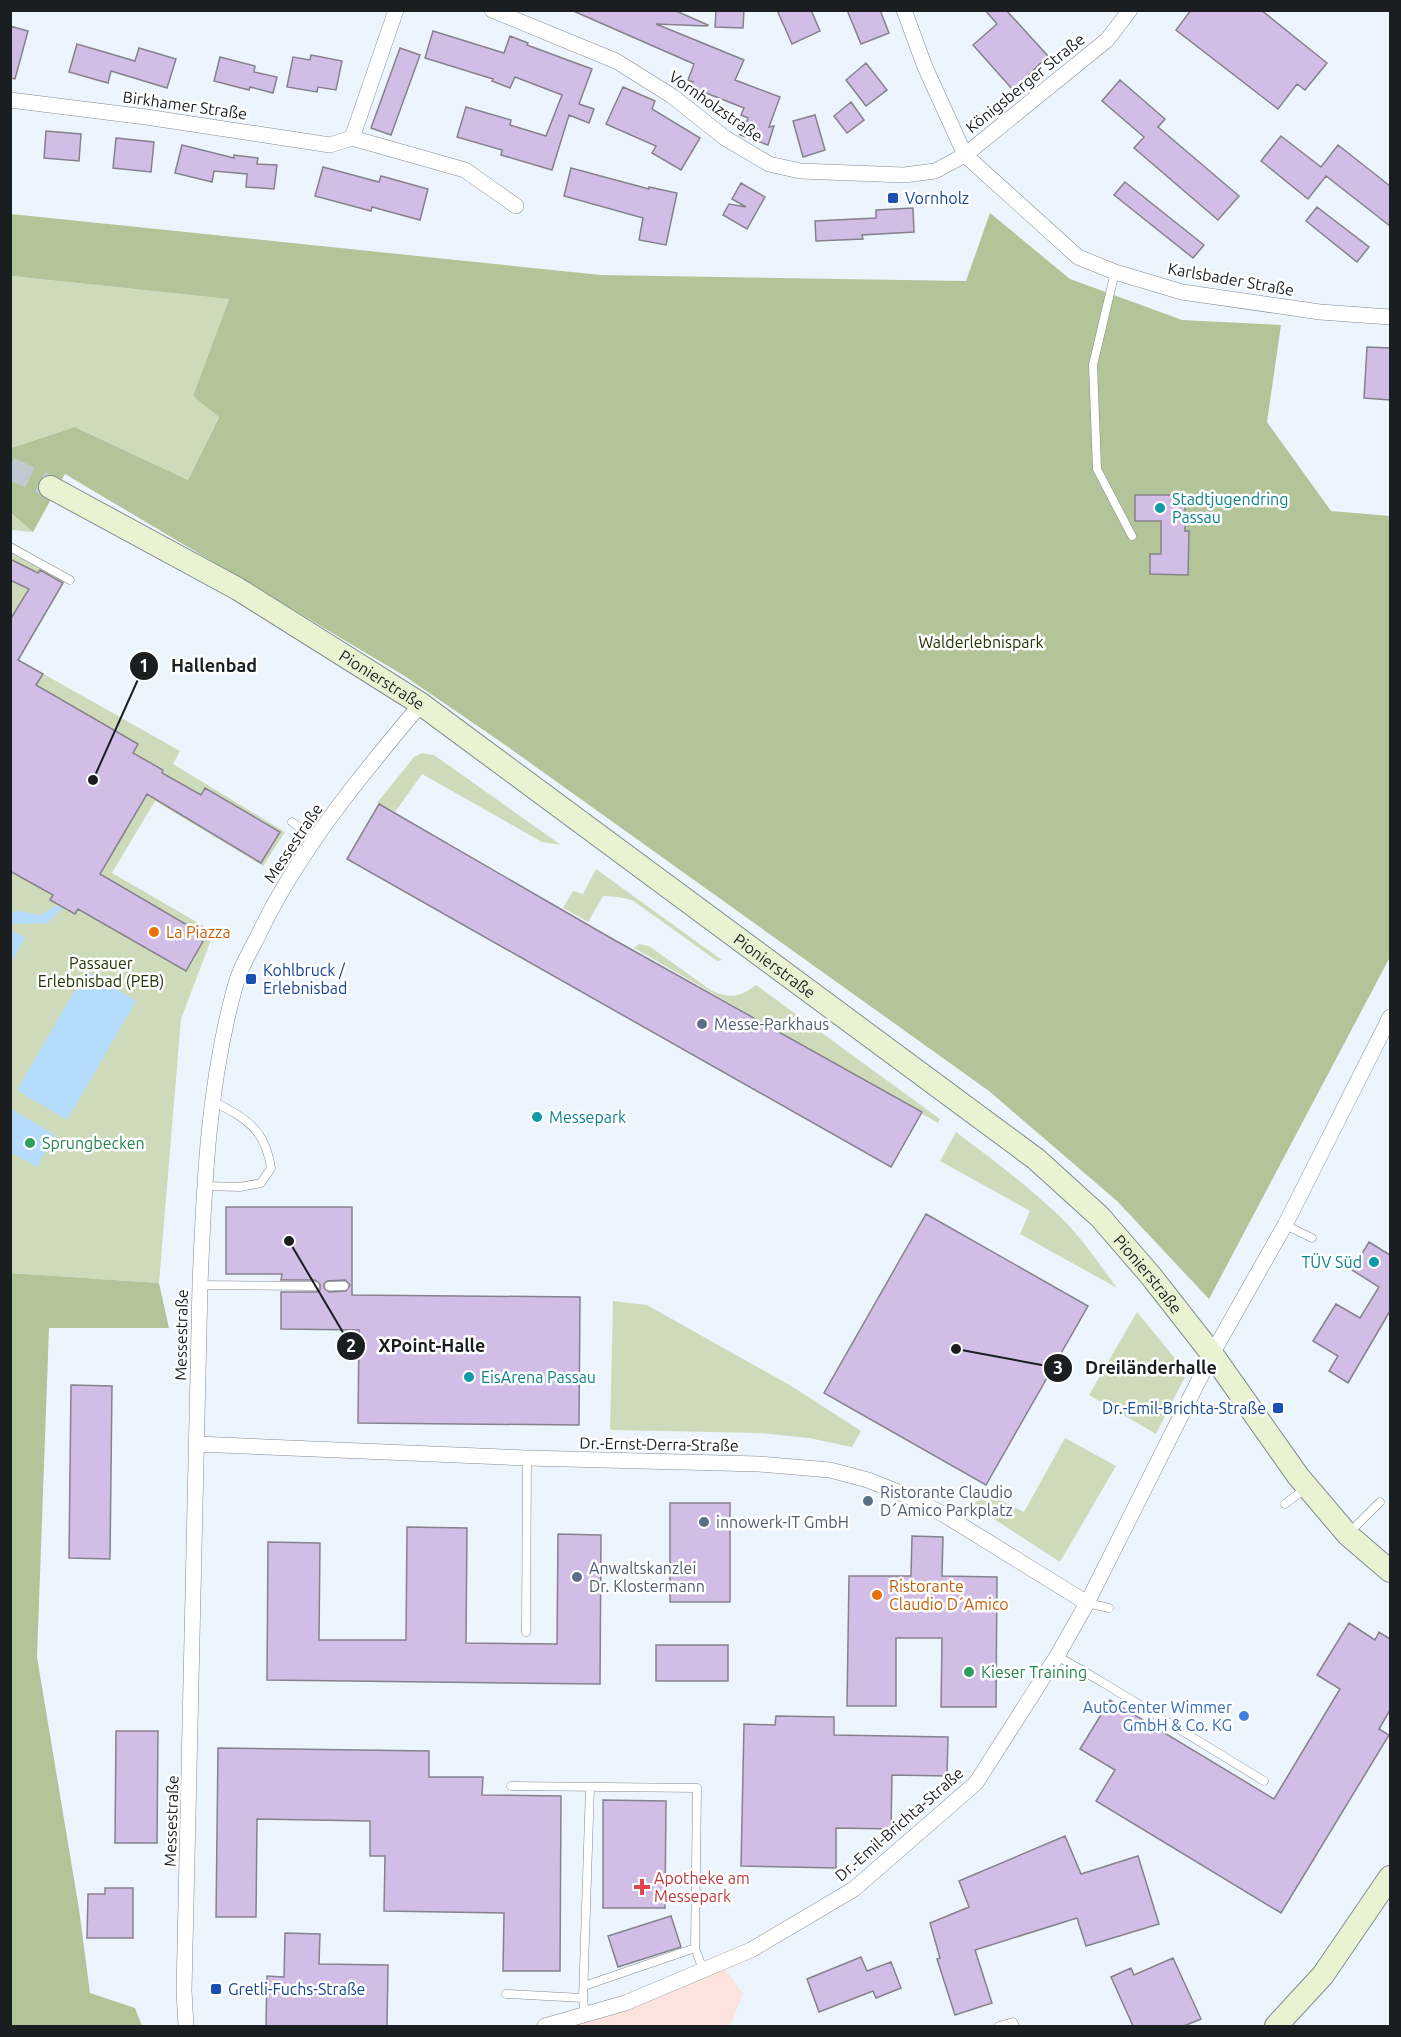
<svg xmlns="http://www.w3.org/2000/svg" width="1401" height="2037" viewBox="0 0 1401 2037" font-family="Ubuntu,sans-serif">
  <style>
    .industrial { fill: #fde3dd }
    .green { fill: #cedbbb }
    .forest { fill: #b3c499 }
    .water { fill: #b5dcfd }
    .building { fill: #d1bde6; stroke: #86828b; stroke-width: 1.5; fill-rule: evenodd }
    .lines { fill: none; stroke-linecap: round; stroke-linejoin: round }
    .secondary-tunnel { stroke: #c2cad1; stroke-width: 22; stroke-dasharray: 22 11; stroke-linecap: butt }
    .lane-casing { stroke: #838b92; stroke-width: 9 }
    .street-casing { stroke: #838b92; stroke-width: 16 }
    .secondary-casing { stroke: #838b92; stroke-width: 24 }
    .lane { stroke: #fff; stroke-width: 8 }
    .street { stroke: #fff; stroke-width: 15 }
    .secondary { stroke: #e9f3d2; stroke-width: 22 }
    .transit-dot { fill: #1a4fb4; stroke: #fff; stroke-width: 2 }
    .culture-dot { fill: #0f9aa8; stroke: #fff; stroke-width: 2 }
    .food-dot { fill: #e8710a; stroke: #fff; stroke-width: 2 }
    .service-dot { fill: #5c6f8a; stroke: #fff; stroke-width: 2 }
    .leisure-dot { fill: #2e9e5b; stroke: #fff; stroke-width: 2 }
    .shop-dot { fill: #3f7fe0; stroke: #fff; stroke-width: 2 }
    .health-dot { fill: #e0444e; stroke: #fff; stroke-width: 2 }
    .labels { text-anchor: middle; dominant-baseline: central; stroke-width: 5; stroke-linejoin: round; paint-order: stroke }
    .street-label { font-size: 16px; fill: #1b1e21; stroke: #fff }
    .transit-label { font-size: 16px; fill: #164399; stroke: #fff; text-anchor: start }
    .culture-label { font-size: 16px; fill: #0d838f; stroke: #fff; text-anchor: start }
    .park-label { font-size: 16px; fill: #253403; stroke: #fff }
    .food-label { font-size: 16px; fill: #c56008; stroke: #fff; text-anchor: start }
    .service-label { font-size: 16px; fill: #4e5e75; stroke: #fff; text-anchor: start }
    .leisure-label { font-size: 16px; fill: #27864d; stroke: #fff; text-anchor: start }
    .shop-label { font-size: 16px; fill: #366cbe; stroke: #fff; text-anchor: end }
    .health-label { font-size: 16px; fill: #be3a42; stroke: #fff; text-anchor: start }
    .leader { fill: none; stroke: #1b1e21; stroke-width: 2 }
    .callout-dot { fill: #1b1e21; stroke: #fff; stroke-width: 2 }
    .mark-label { font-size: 18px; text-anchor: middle; font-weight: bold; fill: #fff }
    .callout-label { font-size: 18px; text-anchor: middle; font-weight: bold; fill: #1b1e21; stroke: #fff; stroke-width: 5; stroke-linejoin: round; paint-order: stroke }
  </style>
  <rect width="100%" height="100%" fill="#ecf5fd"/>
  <path class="industrial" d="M721,1963L743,1994L730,2026H545Z"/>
  <path class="green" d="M10,276L229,299L193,396L219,416L188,480L75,427L11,448Z
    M11,513L33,532L11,530Z
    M10,541L72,577L70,580L63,583L19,660L180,751L173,764L285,832L263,866L155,801L112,873L214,932L181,1019L159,1283L11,1273Z
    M422,753L434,755L561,845L542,842L422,774L395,812L377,803L414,757Z
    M596,869L722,960L717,961L632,900L618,897L603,896L588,922L563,908L573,891L583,894Z
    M639,944L649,946L712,991C731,999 740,997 756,985L940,1119L938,1123L634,948Z
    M956,1132C989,1157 1023,1182 1053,1210C1078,1232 1097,1261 1117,1288L1020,1234L1030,1211L940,1161Z
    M613,1301L647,1305L793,1387L861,1431L852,1447L809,1438L760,1433L610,1430Z
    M1137,1312L1187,1373L1156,1434L1089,1395Z
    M1065,1438L1116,1466L1060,1562L974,1506L982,1491L1024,1512Z"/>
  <path class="forest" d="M990,213L1070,279L1182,320L1281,325L1267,422L1331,511L1390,516V957L1209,1299L1117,1201L989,1091L501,742L403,675L65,474L33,532L11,513V448L75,427L188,480L219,417L193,396L229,299L11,276V214L601,275L966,281Z
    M10,1273L159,1283L169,1328H49L37,1657L79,1909L90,1993L135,2008L142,2026H11Z"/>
  <path class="water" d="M58,905L63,908L47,923L11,924V912L20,911L40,915Z
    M11,930L25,938L11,963Z
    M86,971L136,1001L67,1120L17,1090Z
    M13,1110L55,1135L37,1167L11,1152V1114Z"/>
  <path class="building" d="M571,10H674L708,25L707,26L656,24L744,60L735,80L780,97L769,127L774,126L768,145L740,135L742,134L748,118L741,115L744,108L691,87L693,82L688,80L694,64Z
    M716,10H744L743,28L715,27Z
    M777,10H811L820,31L792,44Z
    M847,10H880L889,33L861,44Z
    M985,10H1006L1048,56L1013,90L973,45L997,24Z
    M1191,10H1261L1327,63L1305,90L1297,84L1278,109L1176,30Z
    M10,26L28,31L15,79L10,78Z
    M433,31L504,53L510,36L528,43L527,45L592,69L579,104L594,109L589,123L569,115L552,170L501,155L502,150L457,137L466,107L511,120L510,125L546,136L562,95L515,77L510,88L492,81L493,79L425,58Z
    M77,44L135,61L139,48L176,59L167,88L111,71L108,83L69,72Z
    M400,48L420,55L391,135L371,128Z
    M311,55L342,61L336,90L318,87L317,92L287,87L293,57L310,60Z
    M220,57L255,66L254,72L277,77L273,93L250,87L249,90L214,81Z
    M866,63L887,90L866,106L846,80Z
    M1120,80L1165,119L1158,127L1239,196L1218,220L1134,148L1144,137L1102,101Z
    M623,87L655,101L652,109L700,138L681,170L652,153L656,146L606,124Z
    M851,102L864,120L847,133L834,116Z
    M815,115L825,150L803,157L793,121Z
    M46,131L81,134L79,161L44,158Z
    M1281,136L1321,167L1338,145L1390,186V226L1326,176L1308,199L1261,161Z
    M116,138L154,142L151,172L113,168Z
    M182,145L234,158V155L258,158L257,164L277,165L274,189L246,187L247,174L214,171L212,182L175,173Z
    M323,167L379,182L381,176L428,189L420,220L372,207L371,211L315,196Z
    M571,168L649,189V187L677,193L666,245L639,240L643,218L564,196Z
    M1125,182L1204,245L1193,258L1114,195Z
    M741,183L765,197L747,229L723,215L729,204L746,207L732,199Z
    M1317,207L1369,247L1357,262L1306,221Z
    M913,208L914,232L862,235L863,239L816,241L815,221L876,218V210Z
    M1367,347L1390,348V400L1364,398Z
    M1135,495H1185V531H1189L1188,575L1150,574V554H1161V521H1135Z
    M10,559L38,573L40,570L63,583L18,660L43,674L36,685L138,744L133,753L163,770L162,773L201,795L205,788L280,832L261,863L147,794L100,874L206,936L186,971L78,909L75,914L50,900L53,895L10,871V620L29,589L10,580Z
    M379,804L609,937L922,1112L891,1167L347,859Z
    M226,1207H352V1295L580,1297L579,1425L358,1423L359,1330L281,1329V1292H316L320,1290V1284L315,1280H281L282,1274H226ZM345,1280L350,1285L346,1291L329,1292L324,1288V1284L327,1281Z
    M926,1214L1088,1306L986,1485L824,1393Z
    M1369,1242L1390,1255V1311L1348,1383L1329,1371L1338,1356L1313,1341L1336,1304L1360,1318L1379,1287L1352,1270Z
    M71,1385L112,1386L110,1559L69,1558Z
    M670,1503H730V1602H670Z
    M407,1527L467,1528L466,1643L557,1644L558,1534L601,1535L600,1684L267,1680L268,1542L320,1543L319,1640H406Z
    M912,1536L943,1537L942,1576L997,1577L996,1707H941L942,1638H896V1706H847L849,1576H911Z
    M1349,1623L1375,1640L1379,1632L1390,1639V1710L1379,1729L1389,1735L1281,1913L1096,1801L1115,1770L1080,1749L1110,1700L1274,1799L1340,1689L1317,1675Z
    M656,1645H728V1681H656Z
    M776,1716L834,1717V1735L948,1737L947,1776L892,1775L891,1829L836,1828V1868L741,1866L744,1724L775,1725Z
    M116,1731H158L157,1843H115Z
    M218,1748L429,1751V1777H483L482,1795L561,1796L560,1971H503L504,1913L384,1911L385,1856H370V1821L257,1819L256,1917H216Z
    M603,1800L666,1801L665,1908H603Z
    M1065,1836L1081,1874L1138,1856L1159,1924L1086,1946L1077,1918L975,1950L992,2003L955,2015L937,1959L940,1958L930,1923L969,1907L959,1881Z
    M105,1888H133V1938H87L88,1894H105Z
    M671,1916L681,1947L618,1967L608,1936Z
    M285,1933L320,1934L319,1964L388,1965L387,2026H266L267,1976L284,1977Z
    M861,1957L867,1971L891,1962L901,1988L876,1998L873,1991L819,2012L807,1979Z
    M1173,1958L1201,2019L1184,2026H1133L1111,1977L1131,1968L1134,1975Z"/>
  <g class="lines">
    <path class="secondary-tunnel" d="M10,468L50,487"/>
    <g class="lane-casing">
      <path id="lane" d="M1115,272L1093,365L1097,469L1132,536
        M10,547L70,580
        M292,822L315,839
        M204,1186L240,1187L261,1183L271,1168C265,1128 246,1119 213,1101
        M1285,1225L1312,1238
        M200,1285L315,1286
        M329,1286H344
        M1285,1504L1306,1488
        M1349,1533L1380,1502
        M1087,1603L1109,1608
        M526,1632L527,1458
        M1057,1656L1102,1682L1264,1781
        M511,1786L697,1788L695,1948L703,1970
        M584,1986L695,1948
        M506,1994L583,1998
        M585,2015L583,1998L590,1787
        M999,2026L1013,2022L1015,2026"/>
    </g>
    <g class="street-casing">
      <path id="street" d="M492,10L616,61L672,96L725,138L769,164L800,171L904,175L935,171L965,155L1107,40L1130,10
        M904,10L925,67L965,155L1078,257L1115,272L1182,292L1320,312L1390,317
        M10,100L146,117L330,145L352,138L396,10
        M352,138L465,170L516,206
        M197,1444L527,1458L759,1464L830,1470L868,1480L908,1496L943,1514L1087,1603
        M186,2026L184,1991L200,1285C204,1185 208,1084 235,987C239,970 249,953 257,938C296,854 361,775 421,704
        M545,2026L625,2003L751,1950L854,1889L976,1783L1057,1656L1087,1603L1212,1354L1285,1225L1390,1017"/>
    </g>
    <g class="secondary-casing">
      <g id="secondary">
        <path id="s1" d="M50,487L238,589L421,704L1036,1159L1100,1217L1151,1276L1212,1354L1298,1476L1348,1535L1390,1571"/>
        <path d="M1276,2026L1323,1975L1390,1877"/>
      </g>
    </g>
    <use href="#lane" class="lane"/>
    <use href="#street" class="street"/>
    <use href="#secondary" class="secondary"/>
  </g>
  <g class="transit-dot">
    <rect x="887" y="192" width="12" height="12" rx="3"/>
    <rect x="245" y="973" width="12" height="12" rx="3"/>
    <rect x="1272" y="1402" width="12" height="12" rx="3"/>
    <rect x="210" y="1983" width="12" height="12" rx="3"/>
  </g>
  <g class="culture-dot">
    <circle cx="1160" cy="508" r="6"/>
    <circle cx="537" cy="1117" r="6"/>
    <circle cx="1374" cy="1262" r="6"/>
    <circle cx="469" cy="1377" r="6"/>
  </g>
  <g class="food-dot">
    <circle cx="154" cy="932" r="6"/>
    <circle cx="877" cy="1595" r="6"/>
  </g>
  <g class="service-dot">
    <circle cx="702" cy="1024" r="6"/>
    <circle cx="868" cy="1501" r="6"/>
    <circle cx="704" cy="1522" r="6"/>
    <circle cx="577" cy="1577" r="6"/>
  </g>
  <g class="leisure-dot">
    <circle cx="30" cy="1143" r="6"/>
    <circle cx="969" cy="1672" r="6"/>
  </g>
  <circle class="shop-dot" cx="1244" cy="1716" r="6"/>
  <path class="health-dot" d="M639 1878h6v6h6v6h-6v6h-6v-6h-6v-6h6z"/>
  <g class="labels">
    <g class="street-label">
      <text transform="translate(1025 83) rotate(-39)">Königsberger Straße</text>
      <text transform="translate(185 105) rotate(8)">Birkhamer Straße</text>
      <text transform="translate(716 106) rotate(35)">Vornholzstraße</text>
      <text transform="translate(1231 279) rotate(10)">Karlsbader Straße</text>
      <text stroke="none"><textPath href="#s1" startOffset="384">Pionierstraße</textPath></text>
      <text transform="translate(293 843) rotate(-56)">Messestraße</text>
      <text stroke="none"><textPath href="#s1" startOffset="870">Pionierstraße</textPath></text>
      <text stroke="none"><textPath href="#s1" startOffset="1356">Pionierstraße</textPath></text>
      <text transform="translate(181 1335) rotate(-89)">Messestraße</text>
      <text transform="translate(659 1444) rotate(1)">Dr.-Ernst-Derra-Straße</text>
      <text transform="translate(171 1821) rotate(-88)">Messestraße</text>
      <text transform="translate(899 1824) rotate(-41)">Dr.-Emil-Brichta-Straße</text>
    </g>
    <g class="transit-label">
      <text x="905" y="198">Vornholz</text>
      <text x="263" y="970">Kohlbruck /<tspan x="263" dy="18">Erlebnisbad</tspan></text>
      <text x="1266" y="1408" text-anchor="end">Dr.-Emil-Brichta-Straße</text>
      <text x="228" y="1989">Gretli-Fuchs-Straße</text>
    </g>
    <g class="culture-label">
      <text x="1172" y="499">Stadtjugendring<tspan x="1172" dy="18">Passau</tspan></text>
      <text x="549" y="1117">Messepark</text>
      <text x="1362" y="1262" text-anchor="end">TÜV Süd</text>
      <text x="481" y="1377">EisArena Passau</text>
    </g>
    <g class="park-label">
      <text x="981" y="642">Walderlebnispark</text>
      <text x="101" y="963">Passauer<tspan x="101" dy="18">Erlebnisbad (PEB)</tspan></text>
    </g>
    <g class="food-label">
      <text x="166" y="932">La Piazza</text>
      <text x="889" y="1586">Ristorante<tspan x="889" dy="18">Claudio D´Amico</tspan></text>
    </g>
    <g class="service-label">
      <text x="714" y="1024">Messe-Parkhaus</text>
      <text x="880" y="1492">Ristorante Claudio<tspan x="880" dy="18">D´Amico Parkplatz</tspan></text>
      <text x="716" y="1522">innowerk-IT GmbH</text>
      <text x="589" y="1568">Anwaltskanzlei<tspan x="589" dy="18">Dr. Klostermann</tspan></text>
    </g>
    <g class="leisure-label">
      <text x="42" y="1143">Sprungbecken</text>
      <text x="981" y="1672">Kieser Training</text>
    </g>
    <g class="shop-label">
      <text x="1232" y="1707">AutoCenter Wimmer<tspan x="1232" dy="18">GmbH &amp; Co. KG</tspan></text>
    </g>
    <g class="health-label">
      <text x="654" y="1878">Apotheke am<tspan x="654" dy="18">Messepark</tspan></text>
    </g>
  </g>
  <path class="leader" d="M93 780L144 666M289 1241L351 1346M956 1349L1058 1368"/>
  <g class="callout-dot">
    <circle cx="93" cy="780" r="6"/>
    <circle cx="289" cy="1241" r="6"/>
    <circle cx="956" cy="1349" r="6"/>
    <circle cx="144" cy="666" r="15"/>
    <circle cx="351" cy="1346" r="15"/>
    <circle cx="1058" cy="1368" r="15"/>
  </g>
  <g class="mark-label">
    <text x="144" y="672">1</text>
    <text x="351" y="1352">2</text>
    <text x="1058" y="1374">3</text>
  </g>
  <g class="callout-label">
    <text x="214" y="672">Hallenbad</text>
    <text x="432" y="1352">XPoint-Halle</text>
    <text x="1151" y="1374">Dreiländerhalle</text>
  </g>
  <rect width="1401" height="2037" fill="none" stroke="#1b1e21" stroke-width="24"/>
</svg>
